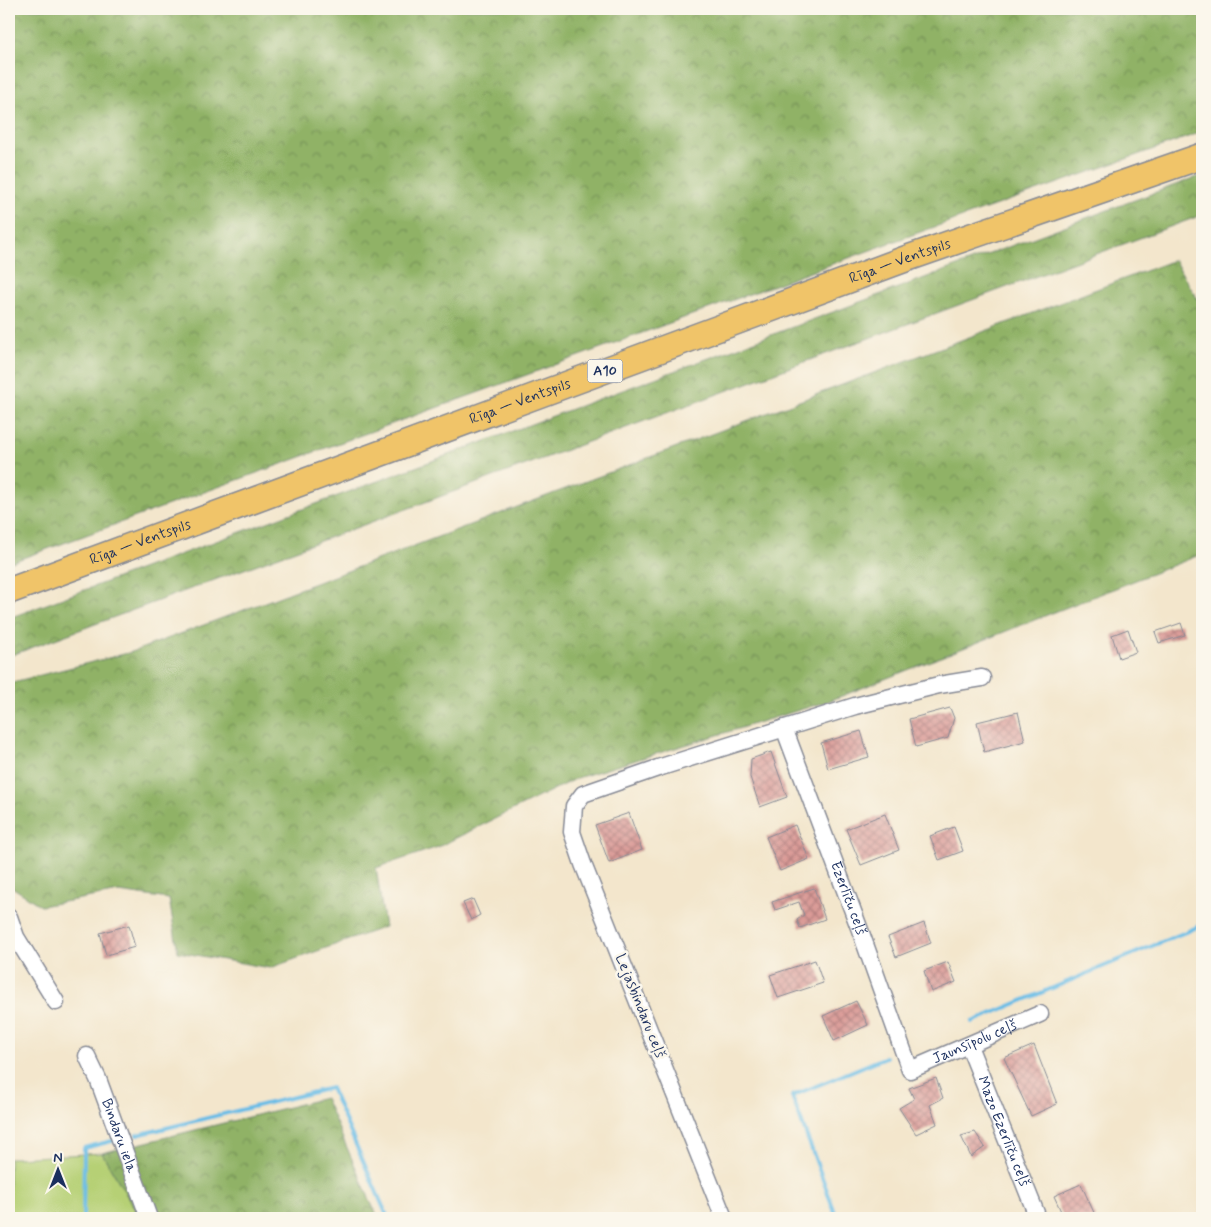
<svg xmlns="http://www.w3.org/2000/svg" width="1211" height="1227" viewBox="0 0 1211 1227" font-family="Mynerve,sans-serif">
  <style>
    .green { fill: #b6d075; stroke: #68806a }
    .forest { fill: url(#forest-crowns); stroke: #567062 }
    .lines { fill: none; stroke-linecap: round; stroke-linejoin: round }
    .stream { stroke: #6abde6; stroke-width: 4 }
    .building { fill: url(#building-cross-hatch) }
    .minor-casing { stroke: #878a95; stroke-width: 19 }
    .highway-casing { stroke: #878a95; stroke-width: 28 }
    .minor { stroke: #fff; stroke-width: 16 }
    .highway { stroke: #f0c469; stroke-width: 25 }
    .labels { text-anchor: middle; dominant-baseline: central; stroke-width: 5; stroke-linejoin: round; paint-order: stroke }
    .shield { fill: #fbf7ec; stroke: #5e6b89; stroke-width: 1 }
    .shield-label { font-size: 14px; font-weight: bold; fill: #1b2f5e }
    .street-label { font-size: 15px; fill: #1b2f5e; stroke: #fbf7ec }
  </style>
  <defs>
    <pattern id="forest-crowns" width="20" height="18" patternUnits="userSpaceOnUse" patternTransform="scale(1.25)"><rect width="20" height="18" fill="#90b266"/><path d="M2 6a3 3 0 1 1 6 0M12 15a3 3 0 1 1 6 0" fill="none" stroke="#759157"/></pattern>
    <pattern id="building-cross-hatch" width="8" height="8" patternUnits="userSpaceOnUse" patternTransform="scale(1.25)"><rect width="8" height="8" fill="#da9a96"/><path d="M0 0l8 8M0 8l8-8" fill="none" stroke="#b07e7e"/></pattern>
  </defs>
  <rect width="100%" height="100%" fill="#fbf7ec"/>
  <filter id="ink" filterUnits="userSpaceOnUse"><feTurbulence type="fractalNoise" baseFrequency=".02" numOctaves="2"/><feDisplacementMap in="SourceGraphic" scale="10" xChannelSelector="R" yChannelSelector="G"/><feConvolveMatrix kernelMatrix="1 2 1 2 8 2 1 2 1" color-interpolation-filters="sRGB"/></filter>
  <filter id="wash" filterUnits="userSpaceOnUse"><feTurbulence type="fractalNoise" baseFrequency=".0096" numOctaves="4" result="noise"/><feDisplacementMap in="SourceGraphic" scale="20" xChannelSelector="R" yChannelSelector="G"/><feGaussianBlur stdDeviation="1.12" result="paint"/><feColorMatrix in="noise" values="0 0 0 0 0 0 0 0 0 0 0 0 0 0 0 0 0 1.4 0 .05"/><feComposite in="paint" operator="in"/></filter>
  <g filter="url(#wash)">
    <rect width="100%" height="100%" fill="#f3e6cc"/>
    <path class="green" d="M102,1153L140,1218H9V1158H16Z"/>
    <path class="forest" d="M9,9H1202V132L912,235L9,563Z
      M1202,175V215L9,656V618Z
      M1174,260L1202,306V554L829,701L577,778L438,847L376,868L385,927L270,968L178,952L169,899L119,892L41,906L12,887L9,888V683L132,652Z
      M325,1098L378,1218H140L102,1153Z"/>
    <g class="lines">
      <path class="stream" d="M972,1022L1202,925
        M137,1135L331,1088L388,1218
        M83,1218L84,1148L116,1140
        M837,1218L792,1096L886,1057"/>
    </g>
    <g id="blocks">
      <path class="building" d="M1181,623L1185,635L1159,643L1155,632Z
        M1128,629L1136,652L1119,658L1112,635Z
        M950,708L954,718L948,738L916,747L909,719Z
        M1018,712L1025,741L984,752L977,722Z
        M861,731L869,757L828,769L821,743Z
        M771,752L787,797L760,807L750,777L751,759Z
        M629,813L642,850L609,863L595,825Z
        M885,814L899,850L861,865L846,829Z
        M795,825L809,859L780,871L766,837Z
        M954,827L963,851L939,860L930,836Z
        M814,888L825,919L800,928L797,920L804,915L799,902L775,910L772,902Z
        M473,899L480,915L471,920L463,903Z
        M924,923L931,943L896,957L888,937Z
        M129,925L135,947L106,955L100,933Z
        M815,960L823,983L778,998L770,975Z
        M948,962L956,982L931,992L924,971Z
        M856,1001L868,1025L834,1041L823,1016Z
        M1034,1045L1057,1104L1031,1116L1004,1058Z
        M936,1078L943,1098L930,1105L937,1124L916,1134L899,1108L914,1099L909,1088Z
        M975,1132L985,1147L971,1157L961,1136Z
        M1081,1184L1096,1217L1093,1218H1064L1054,1196Z"/>
    </g>
  </g>
  <g filter="url(#ink)">
    <use href="#blocks" fill-opacity="0" stroke="#878a95" stroke-width="1"/>
    <g class="lines">
      <g class="minor-casing">
        <g id="minor">
          <path id="s1" d="M784,728L860,930L910,1070L1040,1014"/>
          <path d="M9,917L16,937L56,1002"/>
          <path id="s2" d="M969,1046L1038,1218"/>
          <path id="s3" d="M87,1056L98,1079L149,1218"/>
          <path d="M724,1218L583,864L572,832L574,806L583,794L658,768L855,706L939,685L982,678"/>
        </g>
      </g>
      <g class="highway-casing">
        <g id="highway">
          <path id="s4" d="M9,591L908,258L1202,156"/>
        </g>
      </g>
      <use href="#minor" class="minor"/>
      <use href="#highway" class="highway"/>
    </g>
  </g>
  <g class="labels">
    <rect class="shield" x="587.5" y="359.5" width="35" height="23" rx="4"/>
    <g class="shield-label">
      <text x="605" y="371">A10</text>
    </g>
    <g class="street-label">
      <text stroke="none"><textPath href="#s4" startOffset="950">Rīga — Ventspils</textPath></text>
      <text stroke="none"><textPath href="#s4" startOffset="545">Rīga — Ventspils</textPath></text>
      <text stroke="none"><textPath href="#s4" startOffset="140">Rīga — Ventspils</textPath></text>
      <text stroke="none"><textPath href="#s1" startOffset="182">Ezerlīču ceļš</textPath></text>
      <text transform="translate(640 1006) rotate(68)">Lejasbindaru ceļš</text>
      <text stroke="none"><textPath href="#s1" startOffset="435">Jaunsīpolu ceļš</textPath></text>
      <text stroke="none"><textPath href="#s2" startOffset="92">Mazo Ezerlīču ceļš</textPath></text>
      <text stroke="none"><textPath href="#s3" startOffset="86">Bindaru iela</textPath></text>
    </g>
  </g>
  <rect width="1211" height="1227" fill="none" stroke="#fbf7ec" stroke-width="30"/>
  <g transform="translate(58 1170)" stroke="#fbf7ec" stroke-width="4" paint-order="stroke">
  <path d="M0-4L9 19L0 12L-9 19Z" fill="#1b2f5e"/>
  <text y="-8" font-size="14" font-weight="bold" text-anchor="middle" fill="#1b2f5e">N</text>
  </g>
</svg>
